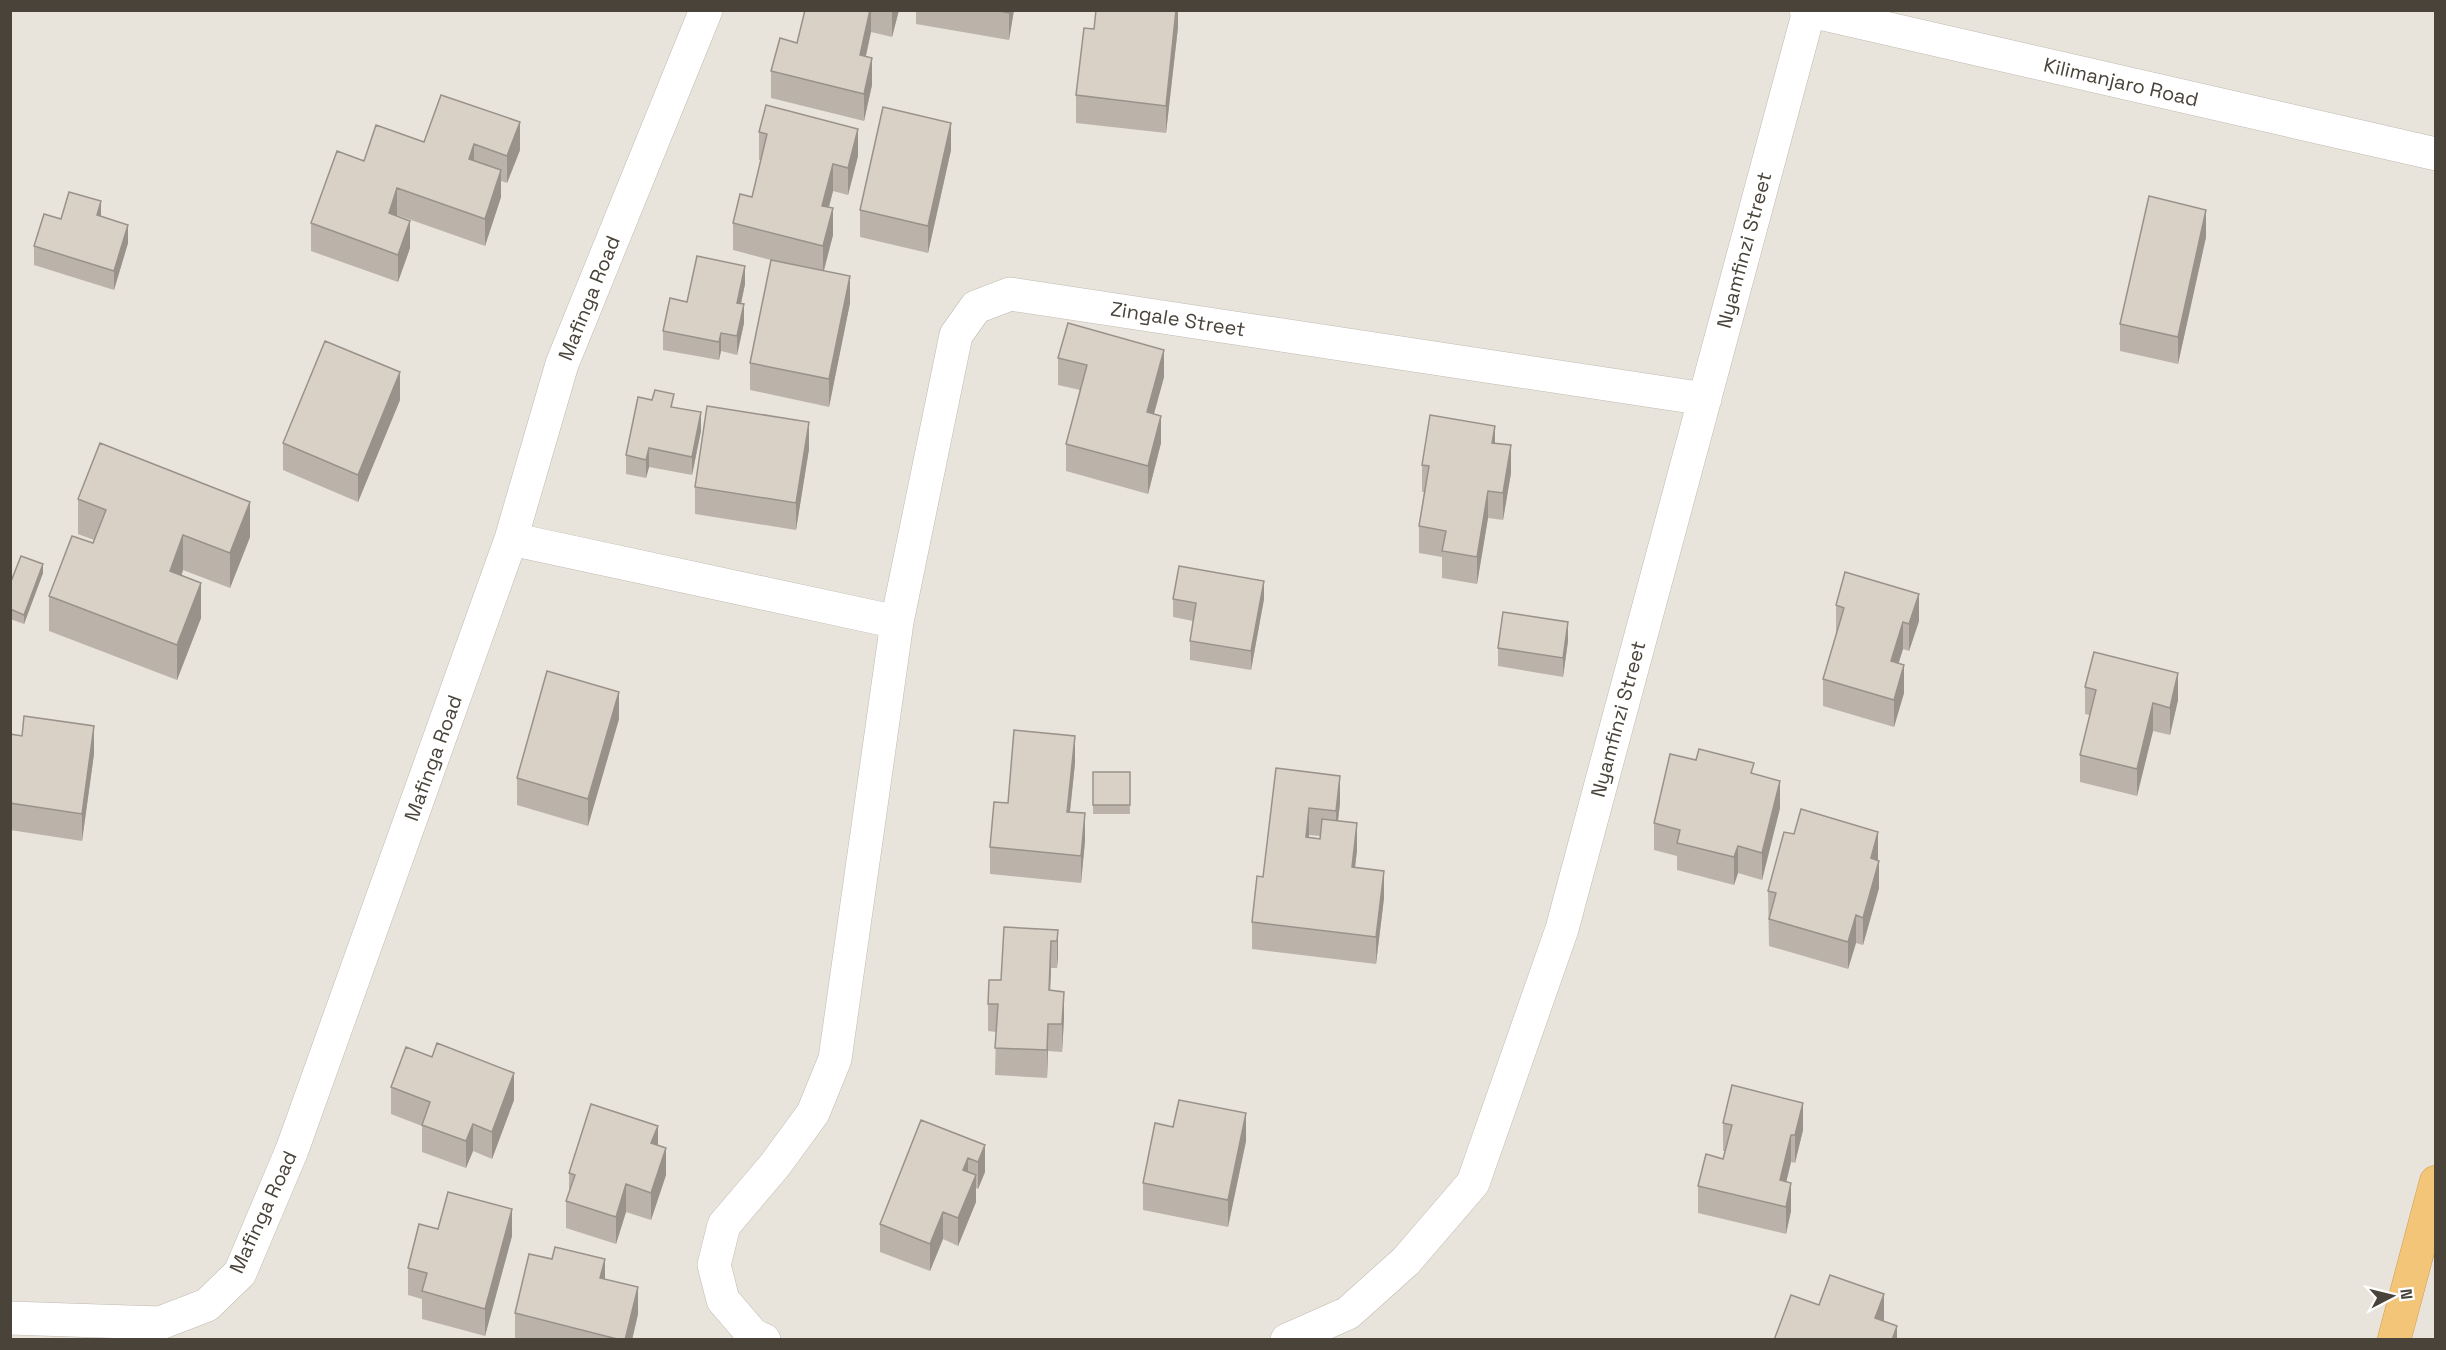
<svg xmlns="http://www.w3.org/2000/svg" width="2446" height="1350" viewBox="0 0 2446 1350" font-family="'Space Grotesk',sans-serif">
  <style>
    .residential { fill: #e9e4db }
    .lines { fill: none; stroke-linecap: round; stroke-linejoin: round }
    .minor-casing { stroke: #c0b9b0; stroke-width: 34 }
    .highway-casing { stroke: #d39949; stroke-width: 34 }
    .minor { stroke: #fff; stroke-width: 33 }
    .highway { stroke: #f3c579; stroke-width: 33 }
    .wall { fill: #bbb3aa; fill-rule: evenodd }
    .shaded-wall { fill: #98928b }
    .building { fill: #d9d0c6; stroke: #98928b; stroke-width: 1.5 }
    .labels { text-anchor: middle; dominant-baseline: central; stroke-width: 4.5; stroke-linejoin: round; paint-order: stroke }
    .street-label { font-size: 20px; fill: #49433a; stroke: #fff }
  </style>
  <rect width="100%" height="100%" fill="#f5f2ed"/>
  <path class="residential" d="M10,11H2435V1339H11Z"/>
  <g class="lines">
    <g class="minor-casing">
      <path id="minor" d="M1806,10L2436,154
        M511,539L897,622
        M10,1318L160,1323L207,1305L240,1273L292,1150L511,539L562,364L706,10
        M764,1340L753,1335L723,1300L714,1265L724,1225L775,1165L813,1113L835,1059L897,622L956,335L976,307L1010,294L1705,399
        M1287,1340L1348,1313L1406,1261L1473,1183L1562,929L1809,11"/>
    </g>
    <g class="highway-casing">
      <path id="highway" d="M2394,1340L2436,1182"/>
    </g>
    <use href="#minor" class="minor"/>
    <use href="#highway" class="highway"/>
  </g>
  <path class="wall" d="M799,10H899L892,37L871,32L866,56L872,85L864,121L771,98V71L797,43L805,12Z
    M916,10H1014L1009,40L916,24Z
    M1178,10V27L1166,133L1076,123V95L1094,29Z
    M441,95L520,150L507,183L501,181V197L485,246L397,215L410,248L398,282L311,251V223L424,142Z
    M759,132L858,156L848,195L833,191L829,207L833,235L824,271L850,303L829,407L750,390V363L771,260L733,250V223L752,197L761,160H759Z
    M951,150L928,253L860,237V210Z
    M101,216L128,243L114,290L34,265V246L61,219Z
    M2206,237L2178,364L2120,351V324Z
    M745,284L741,304L744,323L737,355L721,351L719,360L663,350V331L687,302Z
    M1058,358L1164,377L1154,414L1161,443L1148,494L1066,471V444L1080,390L1058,385Z
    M400,400L358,502L283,470V443Z
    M674,407L701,431L692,475L649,467L646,478L626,474V455Z
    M1495,443L1511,473L1503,520L1488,518L1477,584L1442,578V557L1419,553V526L1424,492H1422V465Z
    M809,449L796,530L695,514V487Z
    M78,499L250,537L230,588L183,570L182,575L201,618L177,680L49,631V596L93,543L94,540L78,534Z
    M43,573L24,624L10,619V584Z
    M1173,599H1264L1251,670L1190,660V641L1193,621L1173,617Z
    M1836,605L1919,621L1909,651L1903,649L1898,664L1904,693L1894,727L1823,706V679L1837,633L1836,632Z
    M1568,641L1563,677L1498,666V648Z
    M2085,687L2178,700L2170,735L2153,731L2137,796L2080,782V755L2090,715L2085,714Z
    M619,719L588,826L517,805V778Z
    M10,734L94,754L82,841L10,830Z
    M1075,763L1070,812L1085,841L1081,883L990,874V847L1008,803Z
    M1276,768L1340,803L1338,821L1357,850L1355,867L1384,898L1376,964L1252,949V922L1263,877ZM1309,835L1320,836V839L1309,838Z
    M1093,772H1130V814H1093Z
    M1754,774L1780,808L1762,880L1738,873L1734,885L1677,870V856L1654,850V823Z
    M1878,859L1879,888L1863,945L1856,943L1848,969L1769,946L1768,891Z
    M1058,930L1057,968H1051L1050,991L1064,1019L1062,1052L1048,1051L1047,1078L995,1075L996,1032L988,1031V1004L1001,980Z
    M391,1087L514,1100L492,1159L473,1151L466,1168L422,1152V1126L391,1114Z
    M1723,1123L1803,1130L1795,1163L1791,1162L1786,1182L1791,1211L1786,1234L1698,1213V1186L1723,1159L1725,1151H1723Z
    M1173,1127L1246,1141L1228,1227L1143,1210V1183Z
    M658,1145L666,1175L651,1220L626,1212L616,1244L566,1228V1201L569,1193V1173Z
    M985,1145V1172L978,1189L976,1188V1202L958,1246L943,1239L930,1271L880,1252V1224Z
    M438,1229L512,1236L485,1336L422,1319V1299L408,1295V1268Z
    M605,1279L638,1314L632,1340H515V1313Z"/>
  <path class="shaded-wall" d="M870,10H871V32L860,82V55Z
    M892,10H899L892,37Z
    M1009,10H1014L1009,40Z
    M1176,10H1178V27L1166,133V106Z
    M872,58V85L864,121V94Z
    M520,122V150L507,183V156Z
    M951,123V150L928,253V226Z
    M858,129V156L848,195V168Z
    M474,144V172L469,159Z
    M833,164V191L822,233V206Z
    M501,170V197L485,246V219Z
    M397,188V215L389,241V213Z
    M101,201V220L97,215Z
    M833,208V235L823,273V246Z
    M2206,210V237L2178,364V337Z
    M410,221V248L398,282V255Z
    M128,225V243L114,290V271Z
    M745,266V284L737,322V303Z
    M850,276V303L829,407V379Z
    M744,304V323L737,355V336Z
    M721,333V351L719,360V342Z
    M1164,350V377L1147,439V412Z
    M400,372V400L358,502V475Z
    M701,412V431L692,475V457Z
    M1161,416V443L1148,494V466Z
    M809,422V449L796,530V503Z
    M1495,426V454L1492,443Z
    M1511,445V473L1503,520V493Z
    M649,448V467L646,478V460Z
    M1488,491V518L1477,584V557Z
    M250,502V537L230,588V553Z
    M183,535V570L170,605V571Z
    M43,564V573L24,624V615Z
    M1264,581V599L1251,670V651Z
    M201,583V618L177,680V645Z
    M1919,594V621L1909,651V624Z
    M1568,622V641L1563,677V658Z
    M1903,622V649L1891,688V661Z
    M1904,665V693L1894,727V700Z
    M2178,673V700L2170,735V708Z
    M619,692V719L588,826V799Z
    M2153,703V731L2137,796V769Z
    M94,726V754L82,841V814Z
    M1075,736V763L1067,839V812Z
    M1340,776V803L1336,838V811Z
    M1780,781V808L1762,880V853Z
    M1309,808V835L1306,864V837Z
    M1085,813V841L1081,883V856Z
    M1357,823V850L1352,894V867Z
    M1878,832V859L1871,885V858Z
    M1738,846V873L1734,885V857Z
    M1879,861V888L1863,945V918Z
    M1384,871V898L1376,964V937Z
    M1856,915V943L1848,969V942Z
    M1058,930V958L1057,968V941Z
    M1051,941V968L1049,1018V990Z
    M1064,992V1019L1062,1052V1024Z
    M1048,1024V1051L1047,1078V1050Z
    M514,1073V1100L492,1159V1132Z
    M1803,1103V1130L1795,1163V1135Z
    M1246,1113V1141L1228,1227V1200Z
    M473,1124V1151L466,1168V1141Z
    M658,1126V1153L651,1143Z
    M1791,1135V1162L1780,1208V1180Z
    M985,1145V1172L978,1189V1162Z
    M666,1148V1175L651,1220V1193Z
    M968,1158V1185L963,1170Z
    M976,1175V1202L958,1246V1218Z
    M1791,1183V1211L1786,1234V1207Z
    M626,1184V1212L616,1244V1217Z
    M512,1209V1236L485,1336V1309Z
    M943,1212V1239L930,1271V1244Z
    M605,1259V1287L600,1278Z
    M638,1287V1314L632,1340H625Z
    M1884,1294V1322L1875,1318Z
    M1897,1326V1340H1892Z"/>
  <path class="building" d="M805,10H870L860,55L872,58L864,94L771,71L780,38L797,43Z
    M995,10H1009V13Z
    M1096,10H1176L1166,106L1076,95L1084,28L1094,29Z
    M441,95L520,122L507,156L474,144L469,159L501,170L485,219L397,188L389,213L410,221L398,255L311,223L337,151L364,161L376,125L424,142Z
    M766,105L858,129L848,168L833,164L822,206L833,208L823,246L733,223L740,194L752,197L767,134L759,132Z
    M883,107L951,123L928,226L860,210Z
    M69,192L101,201L97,215L128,225L114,271L34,246L44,214L61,219Z
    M2149,196L2206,210L2178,337L2120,324Z
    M697,256L745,266L737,303L744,304L737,336L721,333L719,342L663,331L670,298L687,302Z
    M771,260L850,276L829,379L750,363Z
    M1068,323L1164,350L1147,412L1161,416L1148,466L1066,444L1087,365L1058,358Z
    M325,341L400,372L358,475L283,443Z
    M655,390L674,394L671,407L701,412L692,457L649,448L646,460L626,455L638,397L652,400Z
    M707,406L809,422L796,503L695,487Z
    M1430,415L1495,426L1492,443L1511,445L1503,493L1488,491L1477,557L1442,551L1446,531L1419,526L1429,466L1422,465Z
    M100,443L250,502L230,553L183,535L170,571L201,583L177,645L49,596L72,536L93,543L106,510L78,499Z
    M21,556L43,564L24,615L10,609V584Z
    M1179,566L1264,581L1251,651L1190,641L1196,603L1173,599Z
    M1845,572L1919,594L1909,624L1903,622L1891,661L1904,665L1894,700L1823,679L1844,608L1836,605Z
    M1503,612L1568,622L1563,658L1498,648Z
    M2094,652L2178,673L2170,708L2153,703L2137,769L2080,755L2096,690L2085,687Z
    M547,671L619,692L588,799L517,778Z
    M24,716L94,726L82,814L10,803V734L22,736Z
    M1014,730L1075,736L1067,812L1085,813L1081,856L990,847L994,802L1008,803Z
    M1699,749L1754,763L1751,773L1780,781L1762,853L1738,846L1734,857L1677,843L1680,830L1654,823L1670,754L1696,760Z
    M1276,768L1340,776L1336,811L1309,808L1306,837L1320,839L1322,819L1357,823L1352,867L1384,871L1376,937L1252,922L1257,876L1263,877Z
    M1093,772H1130V805H1093Z
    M1801,809L1878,832L1871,858L1879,861L1863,918L1856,915L1848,942L1769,919L1776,893L1768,891L1784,832L1794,834Z
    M1004,927L1058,930L1057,941H1051L1049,990L1064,992L1062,1024H1048L1047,1050L995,1048L998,1004H988L989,980H1001Z
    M437,1043L514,1073L492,1132L473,1124L466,1141L422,1125L430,1102L391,1087L406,1047L432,1057Z
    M1732,1085L1803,1103L1795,1135H1791L1780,1180L1791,1183L1786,1207L1698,1186L1706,1154L1723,1159L1732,1125L1723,1123Z
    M1179,1100L1246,1113L1228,1200L1143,1183L1155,1123L1173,1127Z
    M591,1104L658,1126L651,1143L666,1148L651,1193L626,1184L616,1217L566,1201L575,1175L569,1173Z
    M921,1120L985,1145L978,1162L968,1158L963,1170L976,1175L958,1218L943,1212L930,1244L880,1224Z
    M448,1192L512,1209L485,1309L422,1291L427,1273L408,1268L419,1224L438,1229Z
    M555,1247L605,1259L600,1278L638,1287L625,1340H621L515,1313L529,1254L552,1259Z
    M1830,1275L1884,1294L1875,1318L1897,1326L1892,1340H1774L1791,1295L1819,1305Z"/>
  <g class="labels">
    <g class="street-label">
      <text transform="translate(2121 82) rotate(13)">Kilimanjaro Road</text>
      <text transform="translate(1744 250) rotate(-75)">Nyamfinzi Street</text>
      <text transform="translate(589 298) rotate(-68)">Mafinga Road</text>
      <text transform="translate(1178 319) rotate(9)">Zingale Street</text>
      <text transform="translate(1618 719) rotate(-75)">Nyamfinzi Street</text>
      <text transform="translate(433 758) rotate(-70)">Mafinga Road</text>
      <text transform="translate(263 1212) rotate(-65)">Mafinga Road</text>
    </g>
  </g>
  <rect width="2446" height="1350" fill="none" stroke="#49433a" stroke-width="24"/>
  <g transform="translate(2392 1296) rotate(83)" stroke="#ffffff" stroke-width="4.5" paint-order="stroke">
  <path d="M0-4.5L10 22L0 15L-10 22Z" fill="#49433a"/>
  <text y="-9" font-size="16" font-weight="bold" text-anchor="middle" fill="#49433a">N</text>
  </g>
</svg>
